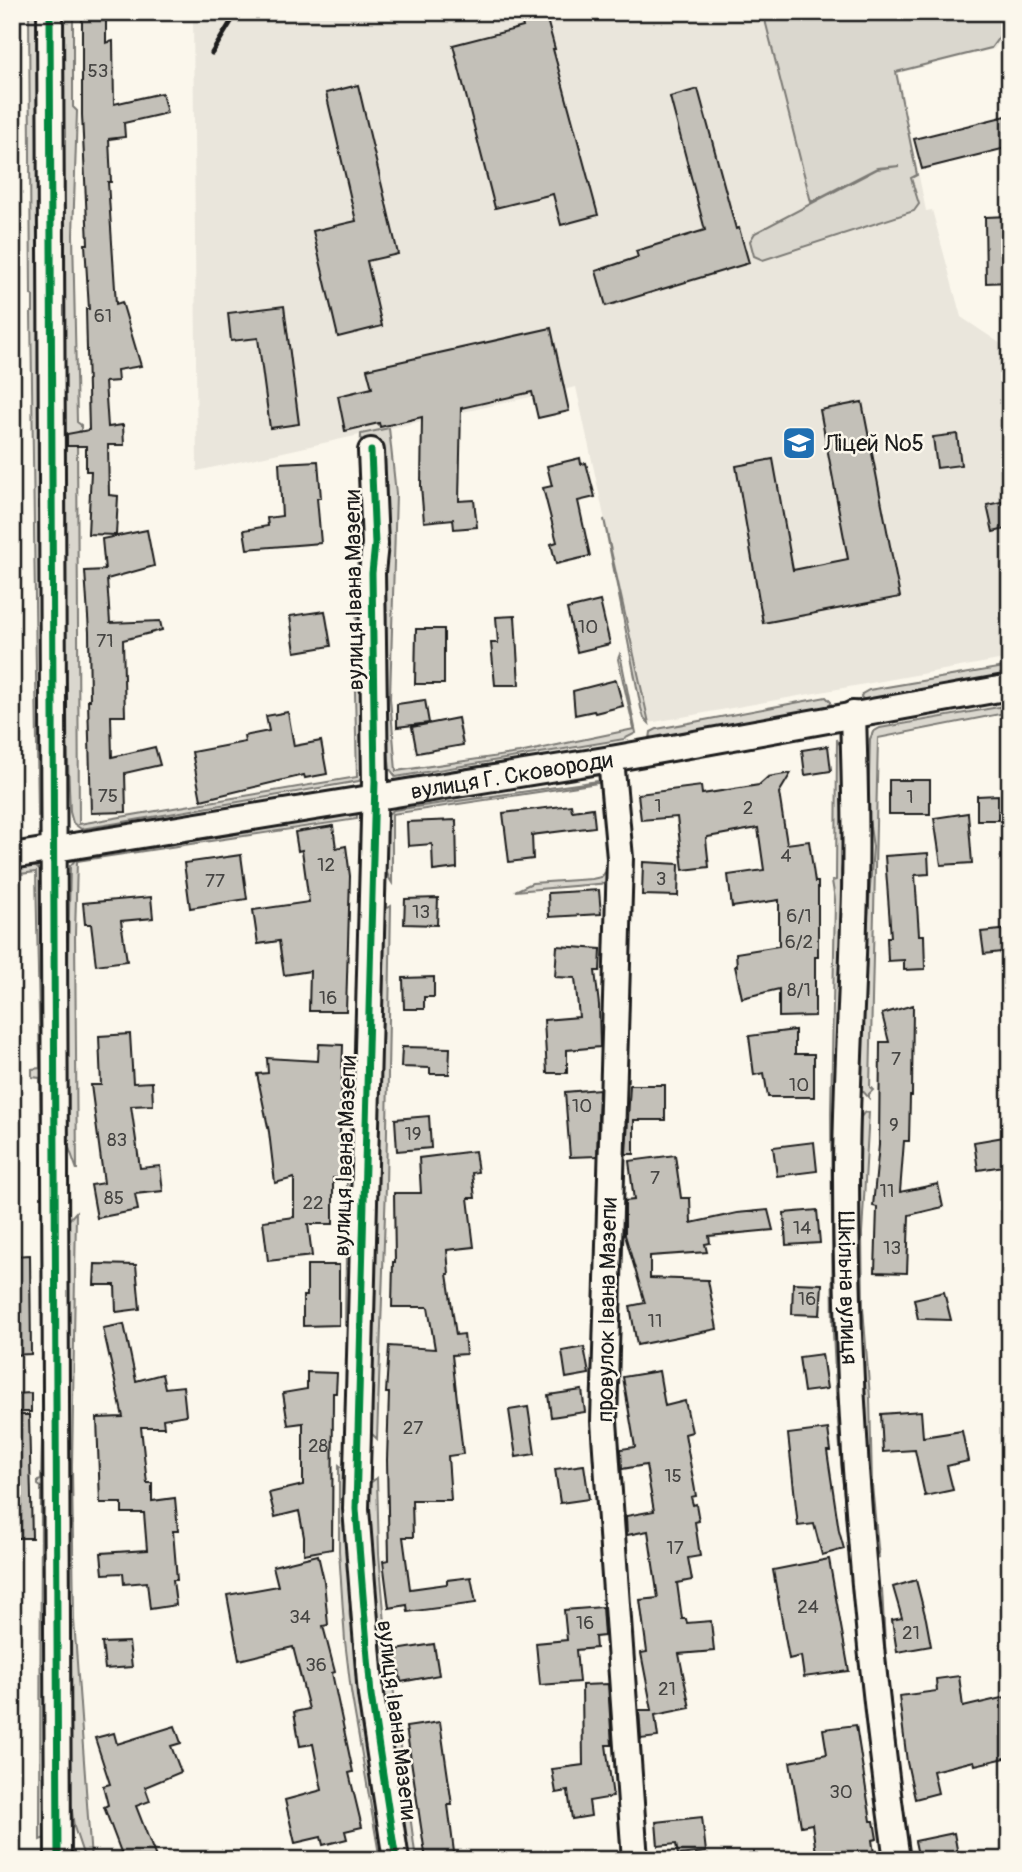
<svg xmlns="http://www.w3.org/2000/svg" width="1022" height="1872" viewBox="0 0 1022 1872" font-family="Pangolin,sans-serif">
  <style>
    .built { fill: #eae6dc }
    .green { fill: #dad7ce; stroke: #7b7a75; stroke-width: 2 }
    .building { fill: #c3c0b8; stroke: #1c1c1c; stroke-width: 2 }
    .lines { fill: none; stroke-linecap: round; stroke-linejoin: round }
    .minor-casing { stroke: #1c1c1c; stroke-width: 30 }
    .minor { stroke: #fbf7ec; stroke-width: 24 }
    .rail { stroke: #1c1c1c; stroke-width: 5 }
    .cycleway-casing { stroke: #fbf7ec; stroke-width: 11 }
    .cycleway { stroke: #00873e; stroke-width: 7 }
    .labels { text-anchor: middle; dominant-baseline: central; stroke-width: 5; stroke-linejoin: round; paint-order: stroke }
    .number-label { font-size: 19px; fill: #464543 }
    .poi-label { font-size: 23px; fill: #1c1c1c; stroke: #fbf7ec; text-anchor: start }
    .street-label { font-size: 23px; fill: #1c1c1c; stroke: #fbf7ec }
  </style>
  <rect width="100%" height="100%" fill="#fbf7ec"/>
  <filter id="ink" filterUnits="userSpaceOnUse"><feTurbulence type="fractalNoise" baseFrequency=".0143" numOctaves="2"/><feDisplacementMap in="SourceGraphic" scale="14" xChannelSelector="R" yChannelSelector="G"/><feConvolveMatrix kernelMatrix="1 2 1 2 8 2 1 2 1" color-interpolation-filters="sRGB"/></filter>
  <g filter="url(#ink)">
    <path class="built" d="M193,12H1010V28L994,49L898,73L926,211L932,210L961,317L1010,350V658L649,723L576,387L197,471Z"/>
    <path class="green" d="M29,12H40L45,808L38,816L31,312H33V296L31,295Z
      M58,12H73V107L77,111L73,235L77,422L81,425V430L77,433L79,824L357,777L354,650L359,645L356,614L359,613L357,550L361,434L389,428L396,494L390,698L396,771L519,753L634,729L618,659L620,654L636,733L624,739L396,777L390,769L384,721L364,775L359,781L112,824L81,829L73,823L70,812L65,686V376L60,285Z
      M763,12H1010V22L991,48L896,72L917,175L911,178L919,204L914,211L763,260L754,256L750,241L755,233L877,169L899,166L877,168L811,202Z
      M604,519L649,723L644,718L641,708Z
      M1010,666V674L866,702L861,697L862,694L869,690Z
      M826,697L831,702L830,708L650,739L651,732L657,729Z
      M1010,705V712L878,738L870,1087L873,1090L869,1094V1098L860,1088L861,1011L873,847L868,813L870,739L873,732L880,728Z
      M837,741L844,749L849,819L841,871L851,1529L847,1534L837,1410L833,1333L831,1113L835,899L832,881L836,880Z
      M605,780L604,782L392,814V883C379,864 385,841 386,820L388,814L394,810Z
      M354,814L357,815V819L77,861L75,934L77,1170L67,1142L65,1104L70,866L77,858L84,857Z
      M27,866L36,867L44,874L45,1136L41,1139L40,1078L32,1077V1069L40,1068L36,872L12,875V869Z
      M609,868V883L515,891L532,883L592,879L601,877Z
      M391,906L386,1186L377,1439L370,1432L368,1412L376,1253L377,1036L383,911Z
      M353,1065L357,1068L349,1324L345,1325L347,1183Z
      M869,1112L862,1233L863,1307L870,1398L872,1485L879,1558L872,1542L854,1245L858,1121L864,1113Z
      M76,1212L72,1468L74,1620L91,1860H85L74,1827L70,1796L67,1222Z
      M42,1440L45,1441L50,1830L45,1838L40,1840L41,1487L38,1485V1481L41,1480Z
      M339,1465L346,1470L353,1598C346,1609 351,1628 357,1638L389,1860H380L351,1691L345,1641L339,1551Z
      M377,1478L379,1554L385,1623L388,1625L386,1633L416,1860H405L381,1671L367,1498L370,1483Z
      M882,1589L886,1661L909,1860H904L877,1597Z"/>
    <path class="building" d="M82,12H106V43L113,41L114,104L162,93L167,113L124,123L125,137L109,139L111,182H108L116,304L122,302L141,366L117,370L118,381L105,382L108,427L123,425L124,445H108L109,495L118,496L116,535L88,534L91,471H86V446H67V434L89,430L86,309H89L85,244H88L82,115Z
      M519,12H545L555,49H553L598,215L561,225L553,194L495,208L453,45L523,27Z
      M358,85L398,254L367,261L382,326L338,337L313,231L356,221L326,93Z
      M698,89L736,229L739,228L749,263L606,306L596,271L638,257L636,251L705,230L670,97Z
      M1010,115V147L922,169L914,139Z
      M1010,216V282L986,283L985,217Z
      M284,306L299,424L270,428L258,338L231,341L228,313Z
      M551,328L569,411L538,418L532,392L461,408L459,501L474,500L477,527L454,529L453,519L424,522L421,486L422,417L380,427L379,423L345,431L338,396L372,388L367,369Z
      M862,402L900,597L763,623L736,466L773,459L793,570L848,559L820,410Z
      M957,434L961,465L937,468L933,437Z
      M580,458L581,464L586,463L595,497L578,501L590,556L556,564L551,544L557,542L543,488L552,486L547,466Z
      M318,461L321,498H317L321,543L247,549L244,530L268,526L267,518L282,516L279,463Z
      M1010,500V528L993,532L987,505Z
      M147,530L154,566L107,579L110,623L160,621L162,630L123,640L125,716H111L112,757L155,747L160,765L125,773L126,812L91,813L88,700H90L89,632L85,571L105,570L102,539Z
      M600,601L610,644L577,652L567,609Z
      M325,611L331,646L295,652L290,616Z
      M515,616L519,685H495L491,643H498L496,617Z
      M416,629H444V684H415Z
      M616,680L623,706L595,713L594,711L575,715L573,691Z
      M425,700L429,723L397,727V704Z
      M288,712L294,746L321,741L327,774L305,778L304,775L201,800L192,752L245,742L244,736L269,731L266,716Z
      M458,718L463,745L417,753L412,727Z
      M828,746L831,771L805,775L802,750Z
      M791,773L779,793L787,844L809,841L815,882H818V957H815V1016L779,1017V989L742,998L735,966H737L736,953L779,946V900L732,907L728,875L764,870L758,828L708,837L706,839L709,867L683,870L677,817L641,820L638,794L701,786L702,794L759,785L768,777Z
      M889,780H930V814H889Z
      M998,795V820H977V796Z
      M571,805L572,811L593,808L595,827L532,835L533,859L509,862L503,813Z
      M968,813L972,863L941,865L934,818Z
      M456,820L457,868L433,871L432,844L408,846L407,822Z
      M333,826L336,848L346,846L350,876L346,1011H309L310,971L284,975L279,941L258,944L253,910L309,902L302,850L298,851L295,832Z
      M928,853L929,874L915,875L919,935H924L925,969L904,970V960L888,961L887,937H891L885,856Z
      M241,855L247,899L190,908L184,863Z
      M643,862L679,864L678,896L642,895Z
      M599,890L601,914L549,917L548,893Z
      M151,897L153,918L121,921L127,961L96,965L91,924H85L83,903Z
      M438,898L437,925L404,924L405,899Z
      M1010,929V951L984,954L981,932Z
      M557,946L601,949L600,971H595L599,1005L600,1047L567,1050V1073H547L544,1020L579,1017L575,978L555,977Z
      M434,977V997H424V1009H404L403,978Z
      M913,1005L912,1096H910L909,1141H904L900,1192L938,1184L943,1207L909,1215L907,1273L875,1272L877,1207L873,1206L879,1145L880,1042H889L882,1014Z
      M795,1030V1054H814V1097H768L764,1073L754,1075L749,1036Z
      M130,1034L133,1083L152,1082L153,1105L131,1106L140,1168L160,1166L163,1191L135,1194L138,1210L97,1218L91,1185L104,1183L91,1085H101L99,1036Z
      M319,1044L343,1045L340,1134H343L342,1178H333V1224H308L312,1256L268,1261L263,1221L294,1217V1178L275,1183L269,1132L257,1074L268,1073L267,1058L318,1061Z
      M402,1047L450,1048L449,1074H430V1068L401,1067Z
      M630,1085H665V1120H634V1154H626Z
      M599,1089L597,1156L570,1157L565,1092Z
      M429,1116L431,1148L397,1151L395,1119Z
      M1010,1136V1165L978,1170L974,1142Z
      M814,1142L817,1171L777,1176L773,1147Z
      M475,1151L478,1172L472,1173L475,1198H468L474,1247L447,1250L449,1274H447L456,1335L464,1334L466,1354L452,1355L463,1454L448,1456L451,1500H412L413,1537H403L410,1589L447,1584V1580L471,1577L476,1603L408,1612L407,1605L389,1608L383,1561L389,1560L387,1460L389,1393H386L389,1346L435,1349L428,1307H392L393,1262H395L394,1193H421L419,1158Z
      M675,1155L681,1198H690L691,1223L737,1213L768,1210L773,1230L709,1236L710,1243L705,1244L707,1252L650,1256V1278L708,1280L717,1329L637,1345L630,1306L645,1303L625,1235V1201L634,1200L629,1161Z
      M817,1210L820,1243L786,1245L784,1213Z
      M30,1255L31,1354L12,1355V1256Z
      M95,1264L136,1265L140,1309L116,1312L115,1285H94Z
      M307,1265H339V1325L303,1326V1296H307Z
      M793,1283L822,1284L820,1315L792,1314Z
      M944,1292L951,1320L918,1319L914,1299Z
      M124,1324L136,1381L162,1374L165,1388L183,1386L186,1415L163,1419L164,1427H141L147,1483H152V1501L175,1498L178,1531H173L177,1580H173L176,1605L150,1609L147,1582L124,1584L123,1573L103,1574L101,1553L147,1550L144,1513H122V1503H100L97,1418L123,1417L103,1328Z
      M584,1347L589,1374L566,1378L562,1351Z
      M822,1354L827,1389L804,1392L799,1357Z
      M659,1371L665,1406L685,1401L692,1432L685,1434L696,1496L691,1497L693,1505L696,1504L699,1521L695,1522L700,1556L688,1558L692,1580L677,1583L682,1619H686L687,1623L711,1621L714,1651L679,1654L690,1708L655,1715L658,1737L641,1739L639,1710H652L641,1653L647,1652L640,1600L658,1598L648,1531L627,1535L626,1516L654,1511L646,1465L622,1469L621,1449L635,1447L623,1377Z
      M307,1372L337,1373L336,1393H333L332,1549L304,1554V1537L299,1511L275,1517L269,1493L303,1485V1423L288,1425L283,1393L307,1389Z
      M582,1390L585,1412L551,1417L548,1395Z
      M31,1393V1412H12V1394Z
      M528,1407L535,1454L516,1457L509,1410Z
      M921,1411L923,1437L962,1431L968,1461L947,1466L953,1490L925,1496L915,1450L883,1452L881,1414Z
      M12,1415H29L32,1538H12Z
      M828,1429L831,1451H827L839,1531L844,1549L822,1555L814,1524L798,1526L788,1434Z
      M584,1465L589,1499L560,1503L555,1469Z
      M318,1555L324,1581L328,1625L323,1626L335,1672L332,1673L353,1772L349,1773L362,1827L345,1831L347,1839L323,1845L321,1837L295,1843L285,1800L322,1790L313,1744L300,1746L294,1712L309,1709L293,1647L239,1660L227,1595L278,1586L273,1566Z
      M829,1559L849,1671L804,1677L801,1656L789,1659L773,1570Z
      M916,1580L926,1619L931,1646L897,1652L892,1620L902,1618L893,1587Z
      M602,1607L604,1636L595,1637L596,1648L576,1650L579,1682L540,1685L536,1643L567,1640L564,1610Z
      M129,1642L132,1667L105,1669L102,1643Z
      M434,1644L439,1675L401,1682L396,1650Z
      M959,1676L963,1707L1010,1696V1757L975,1765L974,1761L933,1771L938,1793L915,1799L907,1762L899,1696L937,1691L936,1679Z
      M608,1684L612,1745H606L613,1797L589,1801L591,1816L572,1819L568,1791L556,1793L552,1769L583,1765L582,1685Z
      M440,1722L452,1805H448L455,1860H426L406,1727Z
      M856,1725L871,1821H874L877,1839L872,1840L875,1860H817L812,1824L801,1826L790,1762L827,1754L823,1729Z
      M175,1726L181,1743L171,1746L181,1772L145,1787L150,1801L136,1806L157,1860H124L104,1807L108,1805L103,1786L110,1784L95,1738L114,1733L117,1744Z
      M702,1817L706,1852L678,1855L676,1844L658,1846L656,1822Z
      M954,1833L959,1860H919L915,1841Z"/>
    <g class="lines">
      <g class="minor-casing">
        <g id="minor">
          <path d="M50,12L58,1860"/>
          <path d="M371,451L375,544L372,573L375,781L356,1509L371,1695L396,1860"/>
          <path id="s1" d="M853,714C855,783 857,853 854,922C852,1006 846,1091 846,1176C846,1404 865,1634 897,1860"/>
          <path d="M611,759L620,858L604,1421L635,1860"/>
          <path id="s2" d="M12,856L611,759L1010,687"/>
        </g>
      </g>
      <use href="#minor" class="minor"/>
      <path class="rail" d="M212,53L237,12"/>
      <g class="cycleway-casing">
        <path id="cycleway" d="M50,12L58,1860
          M371,451L375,544L372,573L375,781L356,1509L371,1695L396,1860"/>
      </g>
      <use href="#cycleway" class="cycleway"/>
    </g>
  </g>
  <defs>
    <g id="school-square" transform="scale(1.75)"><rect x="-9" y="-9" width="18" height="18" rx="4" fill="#1f6fb2" stroke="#fbf7ec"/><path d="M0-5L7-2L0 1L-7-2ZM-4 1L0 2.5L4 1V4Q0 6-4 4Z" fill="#fff"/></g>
  </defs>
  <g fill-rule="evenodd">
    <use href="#school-square" x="799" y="443"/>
  </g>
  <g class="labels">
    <g class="number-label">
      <text x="98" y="71">53</text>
      <text x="103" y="316">61</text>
      <text x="588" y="627">10</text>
      <text x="105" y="641">71</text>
      <text x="108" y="796">75</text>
      <text x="910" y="797">1</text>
      <text x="658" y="806">1</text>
      <text x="748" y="808">2</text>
      <text x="786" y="856">4</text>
      <text x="326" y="865">12</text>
      <text x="661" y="879">3</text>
      <text x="215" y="881">77</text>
      <text x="421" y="912">13</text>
      <text x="799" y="916">6/1</text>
      <text x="799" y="942">6/2</text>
      <text x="799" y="990">8/1</text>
      <text x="328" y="998">16</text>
      <text x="896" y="1059">7</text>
      <text x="799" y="1085">10</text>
      <text x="582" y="1106">10</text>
      <text x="894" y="1125">9</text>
      <text x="413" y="1134">19</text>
      <text x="117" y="1140">83</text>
      <text x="655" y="1178">7</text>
      <text x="887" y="1191">11</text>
      <text x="114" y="1198">85</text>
      <text x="313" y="1203">22</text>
      <text x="802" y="1228">14</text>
      <text x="892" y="1248">13</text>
      <text x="807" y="1299">16</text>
      <text x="655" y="1321">11</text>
      <text x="413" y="1428">27</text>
      <text x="318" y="1446">28</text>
      <text x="673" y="1476">15</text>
      <text x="675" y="1548">17</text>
      <text x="808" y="1607">24</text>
      <text x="300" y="1617">34</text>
      <text x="585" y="1623">16</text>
      <text x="911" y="1633">21</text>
      <text x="316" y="1665">36</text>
      <text x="667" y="1689">21</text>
      <text x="841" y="1792">30</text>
    </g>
    <g class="poi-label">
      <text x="824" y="443">Ліцей №5</text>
    </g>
    <g class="street-label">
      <text transform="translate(354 590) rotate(-91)">вулиця Івана Мазепи</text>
      <text stroke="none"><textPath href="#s2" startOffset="506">вулиця Г. Сковороди</textPath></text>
      <text transform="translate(345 1156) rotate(-88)">вулиця Івана Мазепи</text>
      <text stroke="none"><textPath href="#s1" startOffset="574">Шкільна вулиця</textPath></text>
      <text transform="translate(607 1310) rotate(-89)">провулок Івана Мазепи</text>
      <text transform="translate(397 1720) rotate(83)">вулиця Івана Мазепи</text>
    </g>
  </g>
  <rect width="1022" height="1872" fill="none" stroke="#fbf7ec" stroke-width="42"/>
  <rect x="21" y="21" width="980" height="1830" fill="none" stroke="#1c1c1c" stroke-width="2.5" filter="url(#ink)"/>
</svg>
